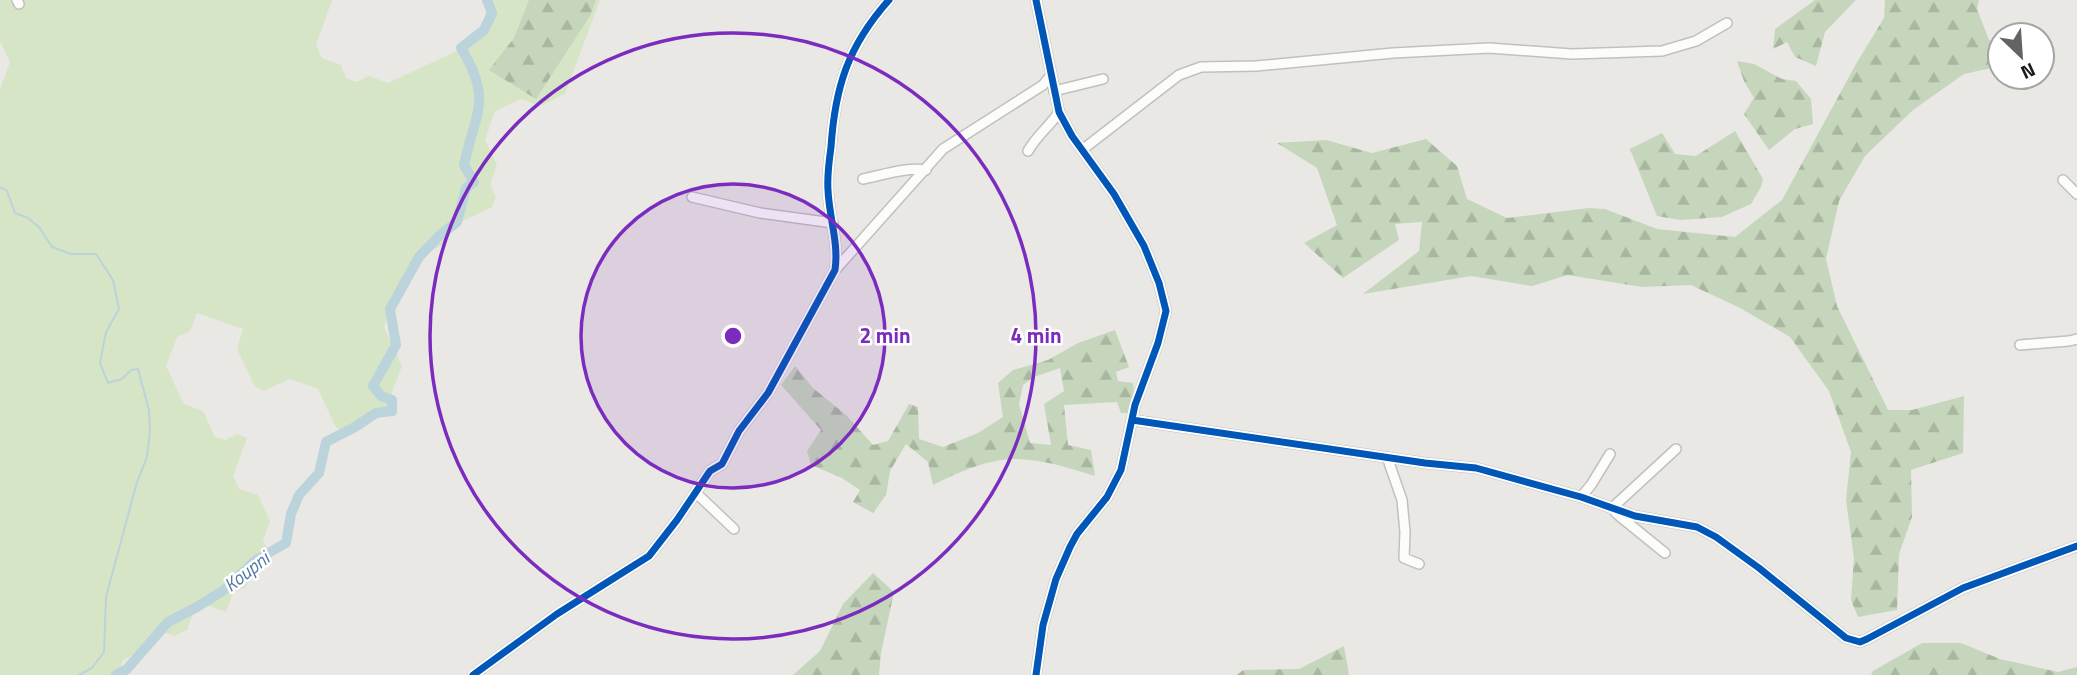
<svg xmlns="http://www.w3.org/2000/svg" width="2077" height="675" viewBox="0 0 2077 675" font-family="'Titillium Web',sans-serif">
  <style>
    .grass { fill: #d6e5c6 }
    .forest { fill: url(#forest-firs); fill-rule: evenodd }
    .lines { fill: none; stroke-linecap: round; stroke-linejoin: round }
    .stream { stroke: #bbd3da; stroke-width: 2 }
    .river { stroke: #bbd3da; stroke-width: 10 }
    .minor-casing { stroke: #c1c0bf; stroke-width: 12 }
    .minor { stroke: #fcfcfb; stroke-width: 9 }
    .cycleway-casing { stroke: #fff; stroke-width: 11 }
    .cycleway { stroke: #0057b8; stroke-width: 7 }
    .ring { fill: none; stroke: #7b2cbf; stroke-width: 3.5 }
    .labels { text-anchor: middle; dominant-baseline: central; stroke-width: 5; stroke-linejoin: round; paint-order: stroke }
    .water-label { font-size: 19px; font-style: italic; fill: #5278a1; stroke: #fff }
    .centre { fill: #7b2cbf; stroke: #fff; stroke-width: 3.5 }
    .ring-label { font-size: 21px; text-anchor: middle; font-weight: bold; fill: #7b2cbf; stroke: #fff; stroke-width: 5; stroke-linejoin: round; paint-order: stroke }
  </style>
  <defs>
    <pattern id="forest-firs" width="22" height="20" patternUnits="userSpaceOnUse" patternTransform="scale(1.75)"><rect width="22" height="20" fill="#c5d6bc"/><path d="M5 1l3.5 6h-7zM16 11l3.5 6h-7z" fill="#a9b7a1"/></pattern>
  </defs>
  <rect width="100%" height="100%" fill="#eae8e4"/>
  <path class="grass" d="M0,0H332L316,45L322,58L341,65L346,78L356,82L369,76L388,83L478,41L493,0H600L565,94L540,106L521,99L495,111L485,140L497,165L490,184L496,197L492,207L454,225L447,243L421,255L414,274L401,280L384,327L402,366L384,413L346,431L336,428L318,389L290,379L264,391L255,387L237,349L243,329L197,313L190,331L177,337L166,366L184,404L203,411L215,437L225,440L237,434L247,438L233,476L239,489L258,495L270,521L263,540L269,553L265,562L253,569L246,587L233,593L226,612L207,605L194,611L187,630L174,636L155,629L148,648L123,660L117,675H0V89L10,62L0,41Z"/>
  <path class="forest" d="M529,0H596L590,16L536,99L489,70L514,38Z
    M1815,0H1856L1825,32L1816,66L1795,57L1787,42L1773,49L1775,29Z
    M1885,0H1979L1977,9L1989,40H2000V66L1964,74L1913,110L1865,156L1839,201L1826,259L1837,306L1888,410H1912L1964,396L1963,453L1911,470L1912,517L1899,554L1897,610L1858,617L1851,600L1854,558L1846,500L1851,452L1829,391L1790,337L1740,308L1691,285L1642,287L1568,275L1532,286L1471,276L1363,294L1419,251L1422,222L1395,224L1399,240L1343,278L1304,243L1337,225L1317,168L1277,143L1326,140L1372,153L1426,139L1457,166L1467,199L1507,218L1589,208L1605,209L1657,229L1735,237L1782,200L1856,64L1884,18Z
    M1737,61L1754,64L1782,79L1796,81L1811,99L1813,124L1795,129L1769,150L1744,114L1754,98L1744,81Z
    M1735,131L1763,179L1761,187L1751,204L1722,217L1680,220L1657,216L1630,149L1662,133L1675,154L1696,156Z
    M1115,330L1129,367L1116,372L1118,381L1133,383L1136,413H1121L1117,402L1064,405L1068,445L1091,450L1095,476C1069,468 1042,459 1015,459C988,459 956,473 933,485L928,462L906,444L890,471L886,495L873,513L853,502L860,490L842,478L811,465L807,451L821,430L781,385L795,366L813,388L846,415L873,445L888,441L909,404L918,407L919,439L943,447L978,433L1003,417L998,383L1013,370L1048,360L1078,343ZM1060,368L1064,391L1044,404L1051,445L1030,443L1019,404L1023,385L1034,377Z
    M873,573L894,592L881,653L879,675H793L820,651L843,604Z
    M1922,643H1961L2000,659L2058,672L2077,667V675H1871L1873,671Z
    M1344,646L1349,675H1237L1243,670L1299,669Z"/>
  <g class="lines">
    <path class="stream" d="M0,187L7,191L15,213L28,218L39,227L52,247L71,254H96L113,280L119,309L106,332L100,363L108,383L122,379L131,370L138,369L149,410L150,430L147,457L137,482L106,597L104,652L92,668L79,675"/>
    <path class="river" d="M116,675L127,669L168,622L197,607L224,590L256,560L286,543L291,514L299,495L319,473L326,442L355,427L376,413L392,411V400L381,396L373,386L396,345L390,309L419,257L440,235L457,222L466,188L474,182L464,165C475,112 493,100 461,48L484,30L492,13L487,0"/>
    <g class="minor-casing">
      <path id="minor" d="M17,0L19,4
        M1036,0L1059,112L1072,136L1114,194L1144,246L1159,283L1166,311L1158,343L1135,405L1121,470L1107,497L1077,534L1070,547L1056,579L1043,625L1036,675
        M1054,91L1103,79
        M1082,150L1179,75L1201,67L1256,66L1393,53L1489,48L1572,54L1662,51L1696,41L1727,23
        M1028,151C1037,135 1050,126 1059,112
        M863,179C883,175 906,167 926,170
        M2063,180L2077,194
        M692,197L760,213L833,223
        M836,269L943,149L1043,85L1051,75
        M2020,345L2069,341L2077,339
        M1132,420L1425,463L1476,468L1581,497L1635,516L1697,527L1716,537L1759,568L1846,638L1860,642L1867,639L1963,588L2077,546
        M1387,457L1402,500L1405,532L1404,558L1419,564
        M696,493L734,529
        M1581,497L1591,485L1610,454
        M1665,553L1617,514L1612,508L1676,449
        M473,675L557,614L649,556L677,520L710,471L722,464L739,431L768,393L835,270C839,243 829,217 828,190C827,176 829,161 831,147C835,87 848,46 889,0"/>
    </g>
    <use href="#minor" class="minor"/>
    <g class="cycleway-casing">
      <path id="cycleway" d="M1036,0L1059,112L1072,136L1114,194L1144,246L1159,283L1166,311L1158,343L1135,405L1121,470L1107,497L1077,534L1070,547L1056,579L1043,625L1036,675
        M1132,420L1425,463L1476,468L1581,497L1635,516L1697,527L1716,537L1759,568L1846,638L1860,642L1867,639L1963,588L2077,546
        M473,675L557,614L649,556L677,520L710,471L722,464L739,431L768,393L835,270C839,243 829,217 828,190C827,176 829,161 831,147C835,87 848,46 889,0"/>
    </g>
    <use href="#cycleway" class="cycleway"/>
  </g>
  <circle cx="733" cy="336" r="152" fill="#7b2cbf" fill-opacity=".12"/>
  <g class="ring">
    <circle cx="733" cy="336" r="152"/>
    <circle cx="733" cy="336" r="303"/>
  </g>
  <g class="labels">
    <g class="water-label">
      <text transform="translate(246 571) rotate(-38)">Koupni</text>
    </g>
  </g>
  <circle cx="733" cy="336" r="10" class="centre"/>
  <g class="ring-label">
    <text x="885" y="343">2 min</text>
    <text x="1036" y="343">4 min</text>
  </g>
  <g transform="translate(2021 56) rotate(155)"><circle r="33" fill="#ffffff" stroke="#a4a4a4" stroke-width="2"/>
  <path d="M0-5L12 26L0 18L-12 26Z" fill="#646362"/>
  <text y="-10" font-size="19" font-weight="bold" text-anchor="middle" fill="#1c1c1c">N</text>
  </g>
</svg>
